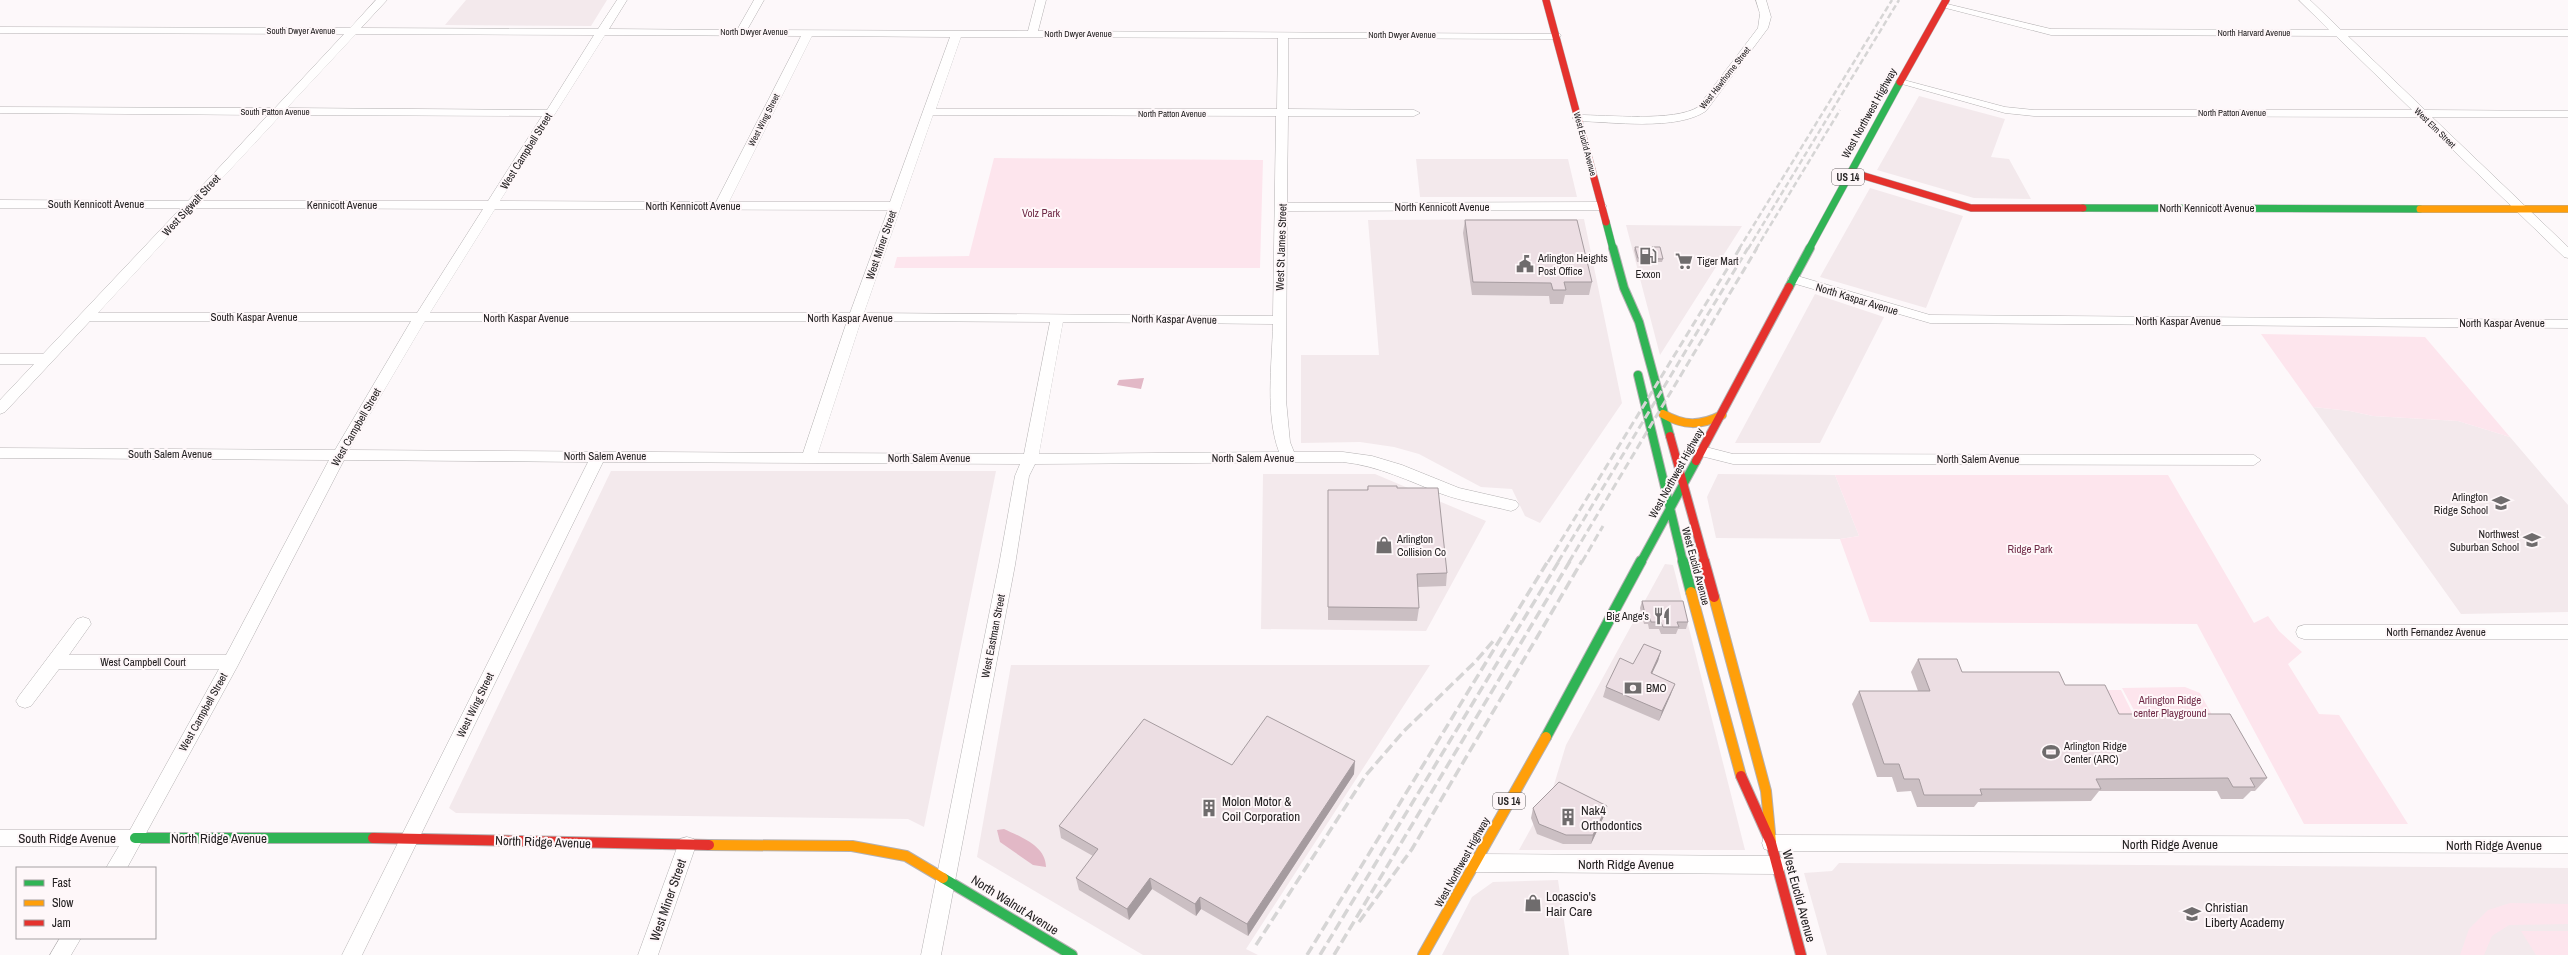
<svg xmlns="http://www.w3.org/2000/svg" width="2568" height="955" viewBox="0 0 2568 955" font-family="'Archivo Narrow',sans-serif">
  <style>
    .built { fill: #f3e9ec }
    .green { fill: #fde5ed }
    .water { fill: #e2b8c6 }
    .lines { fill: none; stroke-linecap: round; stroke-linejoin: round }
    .street-casing { stroke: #b4b1b2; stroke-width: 1 }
    .fast-far2-casing { stroke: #b4b1b2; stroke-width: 8 }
    .fast-far1-casing { stroke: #b4b1b2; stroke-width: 10 }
    .fast-casing { stroke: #b4b1b2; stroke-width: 12 }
    .slow-far2-casing { stroke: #b4b1b2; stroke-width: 8 }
    .slow-far1-casing { stroke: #b4b1b2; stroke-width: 10 }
    .slow-casing { stroke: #b4b1b2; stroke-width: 12 }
    .jam-far2-casing { stroke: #b4b1b2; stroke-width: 8 }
    .jam-far1-casing { stroke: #b4b1b2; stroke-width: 10 }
    .jam-casing { stroke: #b4b1b2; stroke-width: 12 }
    .street { fill: #fffefe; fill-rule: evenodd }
    .fast-far2 { stroke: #30b455; stroke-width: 7 }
    .fast-far1 { stroke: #30b455; stroke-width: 8 }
    .fast { stroke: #30b455; stroke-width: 10 }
    .slow-far2 { stroke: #ff9f0a; stroke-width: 7 }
    .slow-far1 { stroke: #ff9f0a; stroke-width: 8 }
    .slow { stroke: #ff9f0a; stroke-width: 10 }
    .jam-far2 { stroke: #e5322d; stroke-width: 7 }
    .jam-far1 { stroke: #e5322d; stroke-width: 8 }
    .jam { stroke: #e5322d; stroke-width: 10 }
    .rail-far2 { stroke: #d6d5d5; stroke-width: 2.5; stroke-dasharray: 6 3; stroke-linecap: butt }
    .rail-far1 { stroke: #d6d5d5; stroke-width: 3; stroke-dasharray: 8 4; stroke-linecap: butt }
    .rail { stroke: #d6d5d5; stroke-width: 3.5; stroke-dasharray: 10 4.5; stroke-linecap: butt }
    .wall { fill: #cbbfc3 }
    .shaded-wall { fill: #a59b9f }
    .building { fill: #ecdee3; stroke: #a59b9f }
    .labels { text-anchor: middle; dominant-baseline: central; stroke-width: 4; stroke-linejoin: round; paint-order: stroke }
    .far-street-label { font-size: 9px; fill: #232021; stroke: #fef7f9 }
    .shield { fill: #fef7f9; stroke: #656062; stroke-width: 1 }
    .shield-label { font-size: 10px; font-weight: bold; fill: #232021 }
    .street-label { font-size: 11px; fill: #232021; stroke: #fef7f9 }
    .park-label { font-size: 11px; fill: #6e2945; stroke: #fef7f9 }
    .poi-label { font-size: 11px; fill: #232021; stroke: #fef7f9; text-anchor: start }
    .near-poi-label { font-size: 13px; fill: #232021; stroke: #fef7f9; text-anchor: start }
    .near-street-label { font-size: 13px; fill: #232021; stroke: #fef7f9 }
  </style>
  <rect width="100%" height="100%" fill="#fdf8fa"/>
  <path class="built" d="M466,0H607L591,26L445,25Z
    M1919,96L2005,119L1991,157L2009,159L2031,199L1974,198L1877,170Z
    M1416,159H1568L1577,197H1420Z
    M1870,188L1963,216L1926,308L1820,277Z
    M1584,219L1622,403L1540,523L1525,516L1512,489L1481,487L1419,454L1394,447L1360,442L1301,443V355H1379L1368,220Z
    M1626,225L1742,226L1660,355Z
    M1815,294L1884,317L1820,443H1735Z
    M2313,407L2350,411L2373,416L2458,421L2510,437L2568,505V612L2461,614Z
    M611,471H996L924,827L908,819L456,813L449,808Z
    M1263,474H1375L1486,521L1426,631L1261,629Z
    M1718,474L1835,475L1859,536L1840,539L1716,538L1707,497Z
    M1665,564L1673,565L1745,850H1519L1553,788L1566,745Z
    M1011,665H1430L1246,949L1258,955H1143L977,857Z
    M1839,863L2568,868V955H1827L1804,873L1832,871Z
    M1558,880L1569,955H1442L1472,897L1493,882Z"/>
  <path class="green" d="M994,158L1263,160L1260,268H894L897,257L969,256Z
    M2261,334L2425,337L2510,437L2458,421L2373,416L2350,411L2313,407Z
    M1835,475H2168L2254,623L2268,616L2279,631L2302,652L2288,664L2319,714L2339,715L2408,824H2304L2197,624L1870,622L1840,539L1859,536Z
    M2185,687L2200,693L2217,724L2142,725L2122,688Z
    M2097,690H2121L2137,722H2113Z
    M2510,903L2568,904V924L2509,925L2492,936L2484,955H2460L2469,929L2488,910Z
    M2521,931H2568V955H2536Z"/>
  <path class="water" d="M1144,378L1141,389L1117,385L1119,380Z
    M1004,829C1021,837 1046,846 1046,867L1033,865L1000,842L997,830Z"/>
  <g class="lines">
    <g class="street-casing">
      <path id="street" d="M376,0H387L361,28L598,29L617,0H627L609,29L737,30L754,0H764L747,30L1028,31L1036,0H1046L1038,31L1560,34L1561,36L1556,39L1288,38V109L1414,110L1420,113L1414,116H1288L1287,203L1601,202L1607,206L1601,210L1287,211L1286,400L1290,442L1294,452H1343L1372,456L1402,465L1459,488L1516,501L1519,505L1516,509L1511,511C1488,505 1464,502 1442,494C1409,481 1379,466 1343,462L1035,464L1029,476L1015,565L941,955H921L999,565L1015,476L1020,464L603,462L362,955H342L588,462L344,460L237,667L127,868H106L119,846H0V830H130L219,669H59L31,706L25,708L19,706L16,701L19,696L77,619L83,617L89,619L91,624L69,655H226L329,460L0,458V448L335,450L411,321H90L5,412L0,414V400L34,364H0V354H43L181,208H0V200L188,201L268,115L0,113V107L275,108L344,34L0,33V27L350,28ZM356,34L594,35L547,110L287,108ZM605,35L801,36L716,202L500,201ZM812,36L950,37L890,202H729ZM961,37L1278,38L1277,109H936ZM281,115L542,116L488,201H201ZM933,115L1276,116L1273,316L864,313ZM195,208L483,209L417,313H98ZM495,209L888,210L850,313H430ZM425,321H847L803,453L349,450ZM861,321L1050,322L1024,454L818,453ZM1063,322L1273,324C1272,365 1265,414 1279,452L1039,454Z
        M1756,0H1766L1771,17L1768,28L1706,111C1677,131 1612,122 1578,121L1572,118L1578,115C1607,115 1675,122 1698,107L1758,28L1760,14Z
        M2299,0H2310L2341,30H2568V36H2348L2425,110L2568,111V117H2432L2568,247V258L2564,257L2419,117L2034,116L2005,113L1895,82L1900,79L2005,107L2034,110H2412L2336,36L2051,35L1938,6L1943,3L2051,29L2329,30Z
        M1794,275L1930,315L2568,320V328L1930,323L1789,282L1788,279Z
        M1702,446L1733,454L2254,455L2261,460L2254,465L1733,464L1697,455L1695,451L1697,447Z
        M2304,625H2568V639H2304L2298,637L2296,632L2298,627Z
        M1771,835L2568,837V853L1771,851L1764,849L1762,843L1764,837Z
        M687,837L694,839L696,845L658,955H638L678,845L680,839Z
        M1474,854L1777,856L1784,859L1787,865L1784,871L1777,874L1474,872L1467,869L1465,863L1467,857Z
        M60,938H81L71,955H50Z"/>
    </g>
    <g class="fast-far2-casing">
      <path id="fast-far2" d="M2083,208L2420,209
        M1606,222L1613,249
        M1809,249L1900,82"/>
    </g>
    <g class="fast-far1-casing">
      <path id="fast-far1" d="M1613,248L1624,288L1639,322L1670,436
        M1789,287L1810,248
        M1638,375L1683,562
        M1641,562L1696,461"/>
    </g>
    <g class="fast-casing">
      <path id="fast" d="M1683,561L1691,592
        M1546,737L1641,561
        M135,838H373
        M943,878L1072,955"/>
    </g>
    <g class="slow-far2-casing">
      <path id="slow-far2" d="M2420,209H2568"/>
    </g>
    <g class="slow-far1-casing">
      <path id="slow-far1" d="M1663,414C1684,426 1700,426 1722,415"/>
    </g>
    <g class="slow-casing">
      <path id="slow" d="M1691,592L1741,776
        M1714,597L1766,791L1771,843
        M709,845L852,846L906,856L943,878
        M1423,955L1546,737"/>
    </g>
    <g class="jam-far2-casing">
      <path id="jam-far2" d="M1546,0L1606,222
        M1900,82L1946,0
        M1851,172L1971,208H2083"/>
    </g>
    <g class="jam-far1-casing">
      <path id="jam-far1" d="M1670,436L1705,562
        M1696,461L1789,287"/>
    </g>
    <g class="jam-casing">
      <path id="jam" d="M1704,561L1714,597
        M1741,776L1771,843L1801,955
        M373,838L709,845"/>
    </g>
    <use href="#street" class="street"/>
    <use href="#fast-far2" class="fast-far2"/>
    <use href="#fast-far1" class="fast-far1"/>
    <use href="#fast" class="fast"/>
    <use href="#slow-far2" class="slow-far2"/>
    <use href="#slow-far1" class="slow-far1"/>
    <use href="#slow" class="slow"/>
    <use href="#jam-far2" class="jam-far2"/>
    <use href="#jam-far1" class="jam-far1"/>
    <use href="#jam" class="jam"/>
    <path class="rail-far2" d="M1739,249L1892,0
      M1748,249L1899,0
      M1756,249L1840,110"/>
    <path class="rail-far1" d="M1548,562L1740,248
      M1558,562L1748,248
      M1569,562L1757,248
      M1582,562L1603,526"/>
    <path class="rail" d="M1359,922L1412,849L1582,561
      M1256,945L1366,775L1404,731L1475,662L1495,639
      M1307,955L1548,561
      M1320,955L1559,561
      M1334,955L1570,561"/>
  </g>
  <path class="wall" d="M1465,220L1592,282L1589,295H1565L1563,304H1550L1549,296L1472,295L1463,233Z
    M1635,247L1663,259L1662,262H1637L1634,250Z
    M1368,486L1397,488L1447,573L1446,586L1418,587L1419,608L1417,621L1328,620V490H1367Z
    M1642,601L1688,622L1686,629H1678L1676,634H1661L1659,629H1649L1648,624H1644L1640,608Z
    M1661,651L1658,661L1652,673L1671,694L1659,721L1603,697L1606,687L1633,664Z
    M1918,659L1962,672L2065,685L2119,714L2267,778L2255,791H2251L2243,799H2221L2217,791H2099L2091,801L1978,802L1974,807H1917L1911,791L1897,792L1892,777H1877L1852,704L1859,691H1918L1911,672Z
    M1232,765L1354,774L1248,936L1201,909L1196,916L1152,889L1129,920L1079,890L1076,878L1093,856L1061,838L1059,826Z
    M1607,806L1604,816L1591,844H1563L1537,834L1531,818L1533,808Z"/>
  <path class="shaded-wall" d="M1661,651L1658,661L1648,682L1651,673Z
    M1675,684L1671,694L1659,721L1662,711Z
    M1355,761L1354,774L1248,936L1247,924Z
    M1607,806L1604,816L1591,844L1593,835Z
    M1150,878L1152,889L1129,920L1127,909Z
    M1200,897L1201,909L1196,916L1195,904Z"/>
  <path class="building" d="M1465,220H1577L1592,282H1564L1566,290H1553L1551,283L1473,282Z
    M1635,247H1660L1663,259L1638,258Z
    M1368,486H1397V488H1438L1447,573L1417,574L1419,608L1328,607V490H1368Z
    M1642,601H1683L1688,622H1677L1679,627H1663L1661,622H1651L1650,618H1646Z
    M1644,644L1661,651L1651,673L1675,684L1662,711L1606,687L1620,658L1633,664Z
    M1918,659H1957L1962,672H2059L2065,685H2105L2119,714H2230L2267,778H2250L2255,787H2233L2228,778L2096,779L2101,789H1980L1982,795H1924L1919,779H1904L1899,764H1884L1859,691H1930Z
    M1267,716L1355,761L1247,924L1200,897L1195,904L1150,878L1127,909L1076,878L1098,849L1059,826L1144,719L1232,765Z
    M1559,782L1607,806L1593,835H1566L1539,824L1533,808Z"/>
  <defs>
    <g id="fuel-bare" transform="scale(1.38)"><path d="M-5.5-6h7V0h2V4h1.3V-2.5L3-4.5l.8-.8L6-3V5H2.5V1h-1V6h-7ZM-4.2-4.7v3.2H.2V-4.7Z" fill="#6f6c6d" stroke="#fef7f9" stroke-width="2.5" paint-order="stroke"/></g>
    <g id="supermarket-bare" transform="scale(1.38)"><path d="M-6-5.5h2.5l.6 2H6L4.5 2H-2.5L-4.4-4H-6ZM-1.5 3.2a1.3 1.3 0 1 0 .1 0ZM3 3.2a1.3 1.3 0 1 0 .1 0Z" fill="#6f6c6d" stroke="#fef7f9" stroke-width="2.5" paint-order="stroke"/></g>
    <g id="civic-bare" transform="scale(1.38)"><path d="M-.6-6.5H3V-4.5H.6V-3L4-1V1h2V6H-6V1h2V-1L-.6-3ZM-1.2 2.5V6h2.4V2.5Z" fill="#6f6c6d" stroke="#fef7f9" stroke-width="2.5" paint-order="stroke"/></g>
    <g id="school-bare" transform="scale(1.38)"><path d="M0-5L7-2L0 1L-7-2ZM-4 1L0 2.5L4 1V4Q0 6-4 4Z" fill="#6f6c6d" stroke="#fef7f9" stroke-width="2.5" paint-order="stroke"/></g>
    <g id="shop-bare" transform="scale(1.38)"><path d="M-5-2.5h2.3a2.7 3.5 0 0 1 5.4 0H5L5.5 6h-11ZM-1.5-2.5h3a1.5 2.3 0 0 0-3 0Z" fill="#6f6c6d" stroke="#fef7f9" stroke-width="2.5" paint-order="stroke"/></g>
    <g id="restaurant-bare" transform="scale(1.38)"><path d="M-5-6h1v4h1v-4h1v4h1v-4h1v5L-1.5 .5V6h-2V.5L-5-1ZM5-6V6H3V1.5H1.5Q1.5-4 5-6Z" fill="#6f6c6d" stroke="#fef7f9" stroke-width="2.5" paint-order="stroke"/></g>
    <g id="bank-bare" transform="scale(1.38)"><path d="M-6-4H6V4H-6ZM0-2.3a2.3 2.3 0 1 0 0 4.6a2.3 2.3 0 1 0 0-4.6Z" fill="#6f6c6d" stroke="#fef7f9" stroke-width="2.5" paint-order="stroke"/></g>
    <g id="stadium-bare" transform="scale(1.38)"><path d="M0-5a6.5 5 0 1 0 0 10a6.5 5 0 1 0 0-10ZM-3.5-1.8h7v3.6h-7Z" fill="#6f6c6d" stroke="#fef7f9" stroke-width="2.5" paint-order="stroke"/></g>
    <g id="building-bare" transform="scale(1.38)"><path d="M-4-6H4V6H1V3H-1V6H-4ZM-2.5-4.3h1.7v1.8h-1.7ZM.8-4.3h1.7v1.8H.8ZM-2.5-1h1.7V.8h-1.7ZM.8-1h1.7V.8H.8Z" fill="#6f6c6d" stroke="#fef7f9" stroke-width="2.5" paint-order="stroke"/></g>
  </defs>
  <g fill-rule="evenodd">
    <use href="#fuel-bare" x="1648" y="256"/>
    <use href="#supermarket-bare" x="1684" y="261"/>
    <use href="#civic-bare" x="1525" y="264"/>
    <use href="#school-bare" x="2501" y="503"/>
    <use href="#school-bare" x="2532" y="540"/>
    <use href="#shop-bare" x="1384" y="545"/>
    <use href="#restaurant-bare" x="1662" y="616"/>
    <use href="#bank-bare" x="1633" y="688"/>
    <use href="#stadium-bare" x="2051" y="752"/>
    <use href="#building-bare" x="1209" y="808"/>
    <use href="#building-bare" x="1568" y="817"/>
    <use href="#shop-bare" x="1533" y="903"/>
    <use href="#school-bare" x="2192" y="914"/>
  </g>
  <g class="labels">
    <g class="far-street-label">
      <text x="301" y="31">South Dwyer Avenue</text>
      <text x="754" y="32">North Dwyer Avenue</text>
      <text x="2254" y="33">North Harvard Avenue</text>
      <text x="1078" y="34">North Dwyer Avenue</text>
      <text x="1402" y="35">North Dwyer Avenue</text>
      <text transform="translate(1725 78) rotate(-52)">West Hawthorne Street</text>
      <text x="275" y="112">South Patton Avenue</text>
      <text x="2232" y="113">North Patton Avenue</text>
      <text x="1172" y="114">North Patton Avenue</text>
      <text transform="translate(764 120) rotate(-63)">West Wing Street</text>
      <text transform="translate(2435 128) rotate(44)">West Elm Street</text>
      <text transform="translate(1585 144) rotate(75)">West Euclid Avenue</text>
    </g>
    <g class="shield">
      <rect x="1832" y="169" width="32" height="16" rx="3"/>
      <rect x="1493" y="793" width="32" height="16" rx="3"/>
    </g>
    <g class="shield-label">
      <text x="1848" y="177">US 14</text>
      <text x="1509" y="801">US 14</text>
    </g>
    <g class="street-label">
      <text transform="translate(1869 113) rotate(-61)">West Northwest Highway</text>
      <text transform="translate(526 151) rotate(-58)">West Campbell Street</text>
      <text x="96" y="204">South Kennicott Avenue</text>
      <text transform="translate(191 205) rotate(-47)">West Sigwalt Street</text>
      <text x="342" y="205">Kennicott Avenue</text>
      <text x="693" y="206">North Kennicott Avenue</text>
      <text x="1442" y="207">North Kennicott Avenue</text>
      <text x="2207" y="208">North Kennicott Avenue</text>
      <text transform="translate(881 245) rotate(-71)">West Miner Street</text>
      <text transform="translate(1281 247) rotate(-88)">West St James Street</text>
      <text transform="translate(1857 299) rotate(17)">North Kaspar Avenue</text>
      <text x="254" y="317">South Kaspar Avenue</text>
      <text x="526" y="318">North Kaspar Avenue</text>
      <text x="850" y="318">North Kaspar Avenue</text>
      <text transform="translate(1174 319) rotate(1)">North Kaspar Avenue</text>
      <text x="2178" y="321">North Kaspar Avenue</text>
      <text x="2502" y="323">North Kaspar Avenue</text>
      <text transform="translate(356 427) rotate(-60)">West Campbell Street</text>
      <text x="170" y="454">South Salem Avenue</text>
      <text x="605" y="456">North Salem Avenue</text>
      <text x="929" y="458">North Salem Avenue</text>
      <text x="1253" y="458">North Salem Avenue</text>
      <text x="1978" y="459">North Salem Avenue</text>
      <text transform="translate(1676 473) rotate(-61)">West Northwest Highway</text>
      <text transform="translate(1696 566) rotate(75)">West Euclid Avenue</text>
      <text x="2436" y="632">North Fernandez Avenue</text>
      <text transform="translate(993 636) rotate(-79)">West Eastman Street</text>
      <text x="143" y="662">West Campbell Court</text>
      <text transform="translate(475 705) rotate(-64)">West Wing Street</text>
      <text transform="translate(203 712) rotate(-61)">West Campbell Street</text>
      <text transform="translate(1462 862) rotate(-61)">West Northwest Highway</text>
    </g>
    <g class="park-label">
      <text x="1041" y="213">Volz Park</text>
      <text x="2030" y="549">Ridge Park</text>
      <text x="2170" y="700">Arlington Ridge<tspan x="2170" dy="13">center Playground</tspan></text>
    </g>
    <g class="poi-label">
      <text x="1538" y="258">Arlington Heights<tspan x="1538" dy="13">Post Office</tspan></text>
      <text x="1697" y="261">Tiger Mart</text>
      <text x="1648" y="274" text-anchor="middle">Exxon</text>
      <text x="2488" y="497" text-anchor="end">Arlington<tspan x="2488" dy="13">Ridge School</tspan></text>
      <text x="2519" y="534" text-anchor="end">Northwest<tspan x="2519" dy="13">Suburban School</tspan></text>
      <text x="1397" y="539">Arlington<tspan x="1397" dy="13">Collision Co</tspan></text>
      <text x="1649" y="616" text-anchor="end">Big Ange's</text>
      <text x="1646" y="688">BMO</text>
      <text x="2064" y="746">Arlington Ridge<tspan x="2064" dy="13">Center (ARC)</tspan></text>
    </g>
    <g class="near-poi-label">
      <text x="1222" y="801">Molon Motor &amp;<tspan x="1222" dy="15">Coil Corporation</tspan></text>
      <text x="1581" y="810">Nak4<tspan x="1581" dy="15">Orthodontics</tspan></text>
      <text x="1546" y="896">Locascio's<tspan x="1546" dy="15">Hair Care</tspan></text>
      <text x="2205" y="907">Christian<tspan x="2205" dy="15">Liberty Academy</tspan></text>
    </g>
    <g class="near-street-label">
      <text x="67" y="838">South Ridge Avenue</text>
      <text x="219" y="838">North Ridge Avenue</text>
      <text transform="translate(543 842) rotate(2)">North Ridge Avenue</text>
      <text x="2170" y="844">North Ridge Avenue</text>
      <text x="2494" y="845">North Ridge Avenue</text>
      <text x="1626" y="864">North Ridge Avenue</text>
      <text transform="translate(1799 896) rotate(75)">West Euclid Avenue</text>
      <text transform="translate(668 900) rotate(-71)">West Miner Street</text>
      <text transform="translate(1015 905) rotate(32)">North Walnut Avenue</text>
    </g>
  </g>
  <rect x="16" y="867" width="140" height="72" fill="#fef7f9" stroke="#a6a1a3"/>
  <rect x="24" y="880" width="20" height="6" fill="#30b455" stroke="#a6a1a3"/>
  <text x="52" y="887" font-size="12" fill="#232021">Fast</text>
  <rect x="24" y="900" width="20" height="6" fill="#ff9f0a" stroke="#a6a1a3"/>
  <text x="52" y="907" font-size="12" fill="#232021">Slow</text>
  <rect x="24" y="920" width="20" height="6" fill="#e5322d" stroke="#a6a1a3"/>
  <text x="52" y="927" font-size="12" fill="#232021">Jam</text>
</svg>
